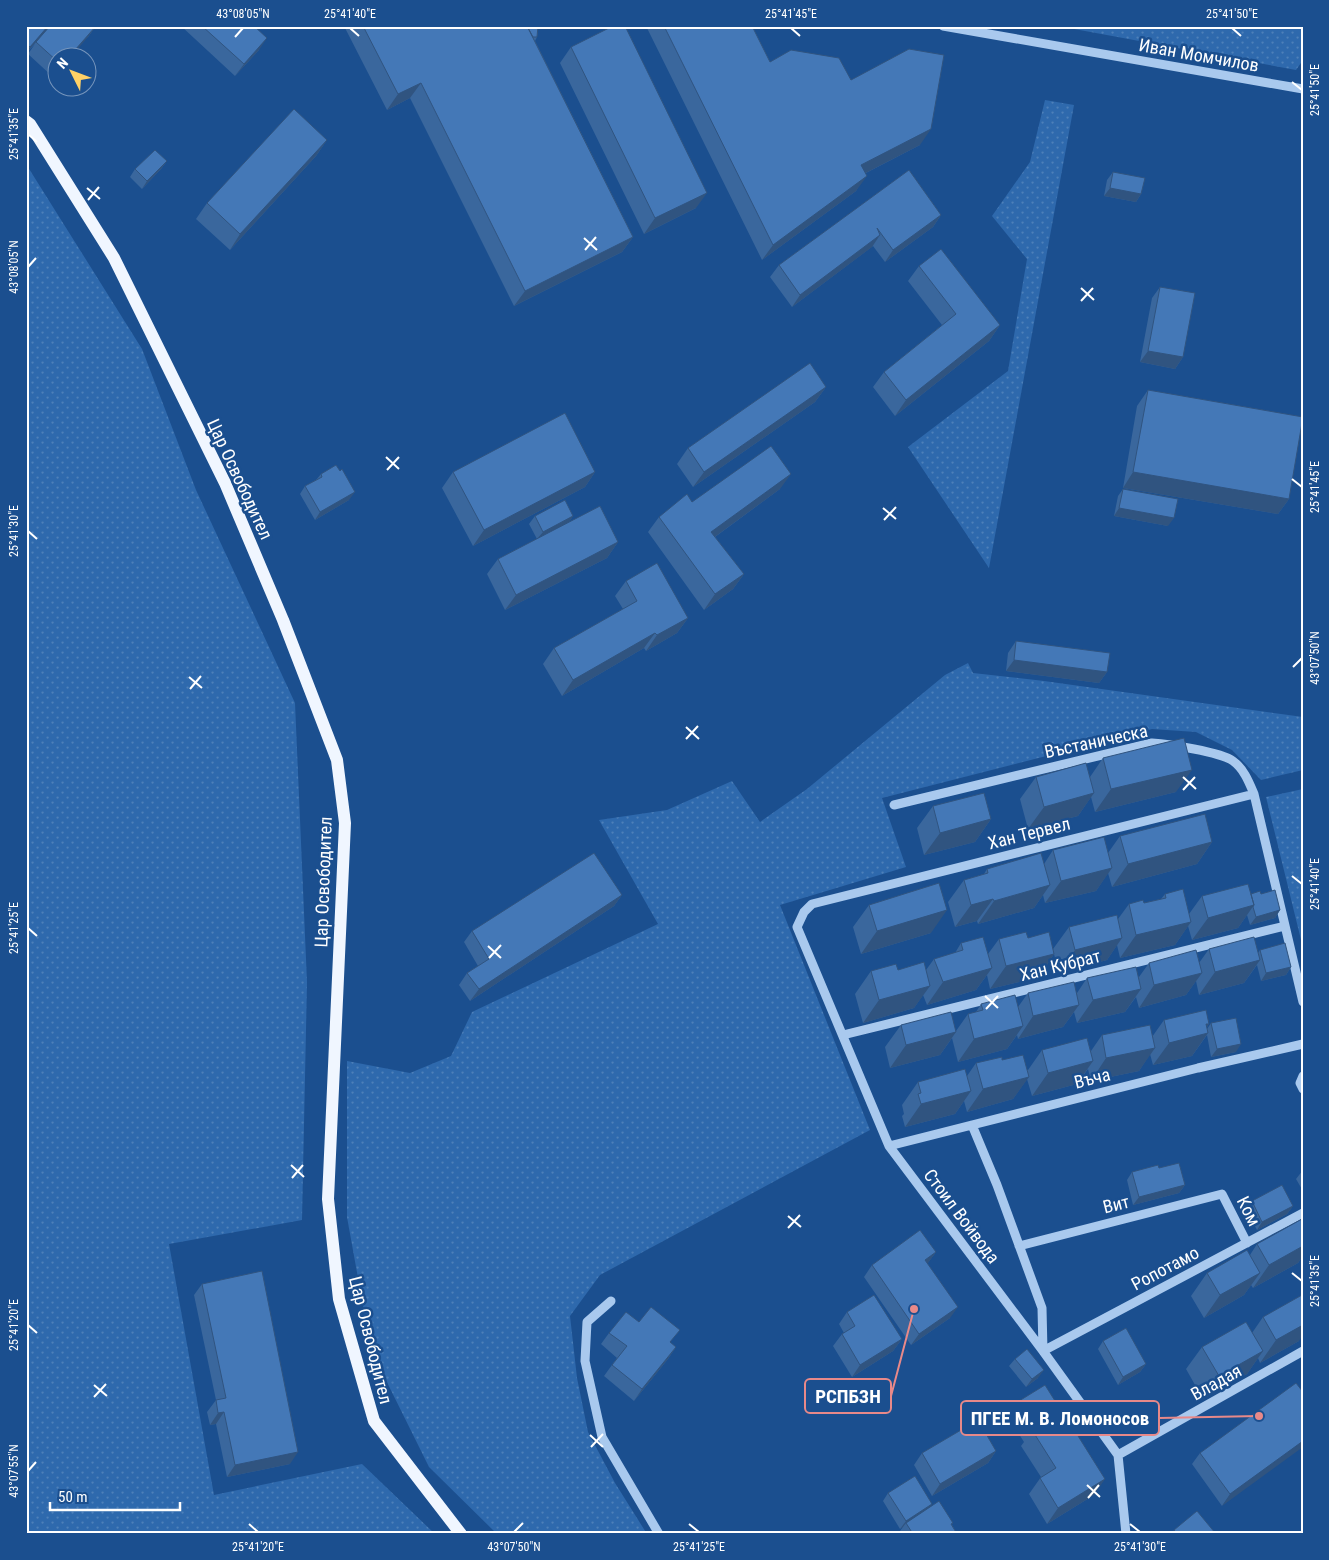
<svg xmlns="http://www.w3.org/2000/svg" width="1329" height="1560" viewBox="0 0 1329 1560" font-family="'Roboto Condensed',sans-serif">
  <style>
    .grass { fill: url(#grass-dots) }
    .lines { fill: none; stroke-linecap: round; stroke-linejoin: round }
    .minor { stroke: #a9c9ee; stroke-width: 9 }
    .major { stroke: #f0f6ff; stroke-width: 12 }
    .wall { fill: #3a679d }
    .shaded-wall { fill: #305480 }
    .building { fill: #4478b7; stroke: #305480 }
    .ticks { fill: none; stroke: #fff; stroke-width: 2 }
    .labels { text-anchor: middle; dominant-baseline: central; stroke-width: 5; stroke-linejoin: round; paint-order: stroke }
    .street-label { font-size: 18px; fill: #fff; stroke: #1b4f8f }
    .leader { fill: none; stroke: #e88989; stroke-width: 2 }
    .callout-dot { fill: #e88989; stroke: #1b4f8f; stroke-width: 2 }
    .callout { fill: #1b4f8f; stroke: #e88989; stroke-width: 2 }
    .callout-label { font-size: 19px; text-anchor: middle; font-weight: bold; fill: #fff }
    .neatline { fill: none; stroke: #fff; stroke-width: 2 }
    .ticks-label { font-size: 12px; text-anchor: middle; fill: #fff }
  </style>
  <defs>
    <pattern id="grass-dots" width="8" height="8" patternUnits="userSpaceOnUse" patternTransform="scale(1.25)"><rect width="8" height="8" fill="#2e69ad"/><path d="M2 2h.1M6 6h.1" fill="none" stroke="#4d80b9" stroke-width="1.8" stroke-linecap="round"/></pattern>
  </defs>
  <rect width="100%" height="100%" fill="#1b4f8f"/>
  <path class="grass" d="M1058,26H1303V60L1296,70Z
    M1045,100L1074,105L989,568L908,447L1008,371L1027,259L992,216L1030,162Z
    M26,164L142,349L196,490L295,703L307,982L302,1220L169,1244L214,1495L362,1464L435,1534H26Z
    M968,663L973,673L1044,681L1303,717V770L1261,780L1232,750L1196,732L1152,729L882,798L906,867L780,905L870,1130L600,1275L570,1316L577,1378L588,1432L615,1483L647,1534H497L429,1467L371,1350L347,1217V1061L410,1073L451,1056L472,1012L658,924L599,820L667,810L732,781L760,822L807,789L945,675Z
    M1303,789V948L1266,797Z"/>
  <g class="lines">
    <path class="minor" d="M943,26L1303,89
      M894,805L1152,743C1168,744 1221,752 1233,761C1244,769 1249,782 1254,794L1303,1002
      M843,1035L1285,926
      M1303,1076L1300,1083L1303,1089
      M972,1125L997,1185L1042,1308L1043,1351L1303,1213
      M889,1146L1198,1068L1303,1044
      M1019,1246L1222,1194L1247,1243
      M611,1301L587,1322L585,1361L602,1437L659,1534
      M1118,1455L1303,1351
      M1126,1534L1118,1455L1043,1351L889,1146L797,927L804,912L812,904L1254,794"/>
    <path class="major" d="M26,121L30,124L114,258L225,483L283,620L337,760L345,823L328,1199L339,1299L374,1421L461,1534"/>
  </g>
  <path class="wall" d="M26,26H96L88,37L58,58V72L53,77L28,54L35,44L26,53Z
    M181,26H254L259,50L235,76Z
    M344,26H538L537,37L535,41L633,237L622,252L514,306L410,98L387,110Z
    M646,26H752L770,62L920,145L866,173L856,191L762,260Z
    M571,47L696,208L644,234L560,63Z
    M327,140L316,156L230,250L196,219L207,203Z
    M167,161L161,169L142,189L130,177L135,169Z
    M909,170L941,215L933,227L885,262L873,246L792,307L770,277L779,265Z
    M1113,172L1141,194L1136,202L1104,196L1107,180Z
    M919,266L1000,325L989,341L895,416L873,387L884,372L942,325L908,281Z
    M1160,287L1183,357L1175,369L1140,362L1152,298Z
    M826,387L815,402L693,487L677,464L688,448Z
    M1148,390L1289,499L1278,514L1123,488L1137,406Z
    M340,471L349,500L315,520L300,494L305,486L316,480L321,474Z
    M453,472H595L585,487L473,546L442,488Z
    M780,489L715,537L744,574L733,589L704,610L648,532L659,517L692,502Z
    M1123,489L1168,526L1114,516L1118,496Z
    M535,516H573L569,522L618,542L607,558L505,610L487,574L498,559L537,539L529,524Z
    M626,581L688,618L677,633L646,651L644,648L562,696L543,664L554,648L623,609L615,596Z
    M1016,641L1107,672L1099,683L1006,671L1008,653Z
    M1103,758L1176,792L1095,812L1091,797L1078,816L1028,829L1020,799L1036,777H1090Z
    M933,806L991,819L975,842L924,855L917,828Z
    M1120,836L1212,842L1197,864L1112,887L1108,873L1096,891L1045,903L1043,895L1034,908L978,924L977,921L955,927L948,902L964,880L984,874L987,869L1044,864L1053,850L1108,853Z
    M1165,894L1189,914L1202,896L1261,894L1280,910L1275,918L1250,925L1247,915L1238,928L1192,940L1188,926L1175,945L1120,958L1117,945L1107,960L1059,973L1054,954L1039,977L990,989L987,975L976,990L927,1005L923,995L914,1008L863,1023L855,994L871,971L926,970L934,959L955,953L961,943L988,954L999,939L1028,938L1053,949L1069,927L1118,919L1129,904L1144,903L1161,899Z
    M622,895L614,906L470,1001L459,985L467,973L478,966L464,942L472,931Z
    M869,905L931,933L861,954L853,927Z
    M1209,949L1258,953L1260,950L1291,967L1286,975L1261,981L1257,965L1244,983L1199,995L1196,981L1186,995L1139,1008L1136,997L1125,1012L1077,1023L1074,1012L1063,1027L1018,1039L1017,1035L1007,1049L958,1062L952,1038L940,1055L890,1068L885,1047L901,1025L956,1031L968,1014L976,1012L981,1004L1018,1007L1028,993H1077L1087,978L1139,977L1149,963H1199Z
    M1164,1020L1209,1024L1207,1027V1029L1211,1023L1236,1052L1211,1057L1207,1035L1192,1056L1153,1065L1150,1054L1139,1071L1091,1081L1088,1069L1077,1084L1032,1096L1027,1079L1013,1099L967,1112L964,1101L955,1114L905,1127L902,1116L904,1114L902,1105L918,1082L967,1076L976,1063L1002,1060L1028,1070L1042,1050L1091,1051L1102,1035L1152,1037Z
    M1159,1168L1185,1185L1179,1193L1133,1205L1127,1180L1132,1172Z
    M1303,1170V1191L1296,1179Z
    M1252,1201L1293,1206L1287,1214L1257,1230L1246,1209Z
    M1303,1221V1256L1298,1263L1253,1288L1251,1285L1244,1295L1204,1318L1191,1296L1207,1273L1250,1255L1257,1244Z
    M936,1252L927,1264L950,1318L911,1345L864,1277L872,1265Z
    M202,1284L290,1464L227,1477L216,1424L210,1425L207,1412L216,1400L194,1295Z
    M847,1312L902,1339L893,1351L852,1377L833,1346L842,1334L844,1333L839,1324Z
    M1263,1317L1299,1341L1260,1363L1258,1358L1247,1374L1203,1399L1186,1369L1202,1347L1252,1333Z
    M639,1322L676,1347L668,1359L634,1401L604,1376L617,1358L601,1344L609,1333Z
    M1103,1341L1146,1364L1140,1372L1118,1385L1098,1349Z
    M1015,1359L1038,1378L1026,1387L1009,1366Z
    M1303,1392L1222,1506L1192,1464L1200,1453Z
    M1019,1401L1094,1495L1047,1524L1029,1494L1041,1477L1021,1446L1024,1442L1008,1417Z
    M996,1451L988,1463L932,1496L914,1465L922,1453Z
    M888,1493L930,1507L952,1525L957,1534H902L900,1531L903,1527L900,1529L883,1501Z
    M1174,1530L1216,1534H1172Z"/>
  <path class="shaded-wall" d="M48,26H51L26,53V52L30,47Z
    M96,26L88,37L70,58H68Z
    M267,38L259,50L235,76L244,64Z
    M421,83L410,98L387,110L398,94Z
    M931,129L920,145L850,181L861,165Z
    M327,140L316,156L230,250L240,234Z
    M167,161L161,169L142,189L147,181Z
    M867,176L856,191L762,260L773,245Z
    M1110,188L1141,194L1136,202L1104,196Z
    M707,193L696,208L644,234L655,218Z
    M941,215L933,227L885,262L893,250Z
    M880,235L872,247L792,307L800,295Z
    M633,237L622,252L514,306L525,291Z
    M1000,325L989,341L895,416L906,400Z
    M1148,351L1183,357L1175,369L1140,362Z
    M826,387L815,402L693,487L704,472Z
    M595,472L585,487L473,546L484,530Z
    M1133,472L1289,499L1278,514L1123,488Z
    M791,474L780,489L701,547L711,532Z
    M355,492L349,500L315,520L320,512Z
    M1119,508L1174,518L1168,526L1114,516Z
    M573,516L568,524L537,539L543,532Z
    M618,542L607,558L505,610L516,595Z
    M744,574L733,589L704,610L715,594Z
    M688,618L677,633L646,651L657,635Z
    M655,633L644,648L562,696L573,680Z
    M1014,660L1107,672L1099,683L1006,671Z
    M1192,770L1176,792L1095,812L1111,789Z
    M1094,793L1078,816L1028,829L1044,807Z
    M991,819L975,842L924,855L940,833Z
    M1212,842L1197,864L1112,887L1128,864Z
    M1112,868L1096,891L1045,903L1061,881Z
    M1050,885L1034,908L978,924L994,901Z
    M622,895L614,906L470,1001L479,989Z
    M993,899L977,921L955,927L971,905Z
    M1254,905L1238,928L1192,940L1208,918Z
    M947,910L931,933L861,954L877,931Z
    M1280,910L1275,918L1250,925L1256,917Z
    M1191,922L1175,945L1120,958L1136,935Z
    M1122,938L1107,960L1059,973L1075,950Z
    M1054,954L1039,977L990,989L1006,966Z
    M1260,960L1244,983L1199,995L1215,972Z
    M1291,967L1286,975L1261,981L1266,973Z
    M992,968L976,990L927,1005L943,982Z
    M1202,973L1186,995L1139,1008L1154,985Z
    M930,986L914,1008L863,1023L879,1000Z
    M1141,989L1125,1012L1077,1023L1093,1000Z
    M1079,1005L1063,1027L1018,1039L1033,1016Z
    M1206,1024H1209L1201,1035L1208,1033L1192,1056L1153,1065L1169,1043Z
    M1023,1026L1007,1049L958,1062L974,1039Z
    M956,1032L940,1055L890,1068L906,1045Z
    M1241,1044L1236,1052L1211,1057L1217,1049Z
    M1155,1048L1139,1071L1091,1081L1106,1058Z
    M1093,1061L1077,1084L1032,1096L1048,1073Z
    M1029,1077L1013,1099L967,1112L983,1089Z
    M971,1091L955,1114L905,1127L921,1104Z
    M1185,1185L1179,1193L1133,1205L1139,1197Z
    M1293,1206L1287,1214L1257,1230L1262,1222Z
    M1303,1246V1256L1298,1263L1253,1288L1269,1265Z
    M936,1252L928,1263L916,1272L925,1260Z
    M1260,1273L1244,1295L1204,1318L1220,1295Z
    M958,1307L950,1318L911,1345L919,1334Z
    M1303,1325V1335L1299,1341L1260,1363L1276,1340Z
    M902,1339L893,1351L852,1377L860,1365Z
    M676,1347L668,1359L634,1401L642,1389Z
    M1263,1351L1247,1374L1203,1399L1219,1376Z
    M1146,1364L1140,1372L1118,1385L1123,1377Z
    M1044,1370L1038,1378L1026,1387L1032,1379Z
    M224,1412L216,1424L210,1425L218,1413Z
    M1303,1441V1447L1222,1506L1230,1494Z
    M996,1451L988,1463L932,1496L940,1484Z
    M298,1452L290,1464L227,1477L235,1465Z
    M1105,1479L1094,1495L1047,1524L1058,1508Z
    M932,1504L927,1512L906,1523L903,1527L900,1529L906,1521Z"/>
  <path class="building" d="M26,26H48L30,47L26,44Z
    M50,26H96L68,58H58V62L36,42Z
    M202,26H254L267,38L244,64Z
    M363,26H527L633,237L525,291L421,83L398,94Z
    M527,26H538L537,37H533Z
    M613,26H625L707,193L655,218L571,47Z
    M664,26H752L770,62L791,50L839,58L851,80L909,49L944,55L931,129L861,165L867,176L773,245Z
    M294,109L327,140L240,234L207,203Z
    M155,150L167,161L147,181L135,169Z
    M909,170L941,215L893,250L877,228L880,235L800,295L779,265Z
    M1113,172L1145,178L1141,194L1110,188Z
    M941,249L1000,325L906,400L884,372L956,314L919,266Z
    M1160,287L1195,293L1183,357L1148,351Z
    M810,363L826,387L704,472L688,448Z
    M1148,390L1303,417L1289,499L1133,472Z
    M565,413L595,472L484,530L453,472Z
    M771,446L791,474L711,532L744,574L715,594L659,517L687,494L692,502Z
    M336,465L340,471L342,469L355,492L320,512L305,486L322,477L321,474Z
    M1123,489L1178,499L1174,518L1119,508Z
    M565,500L573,516L543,532L535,516Z
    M600,506L618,542L516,595L498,559Z
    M657,563L688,618L657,635L655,633L573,680L554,648L637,601L626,581Z
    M1016,641L1110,653L1107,672L1014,660Z
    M1184,738L1192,770L1111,789L1103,758Z
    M1086,763L1094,793L1044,807L1036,777Z
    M984,793L991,819L940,833L933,806Z
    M1205,814L1212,842L1128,864L1120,836Z
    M1104,837L1112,868L1061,881L1053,850Z
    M594,853L622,895L479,989L467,973L489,959L472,931Z
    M1041,853L1050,885L994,901L993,899L971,905L964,880L988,873L987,869Z
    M939,883L947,910L877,931L869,905Z
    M1248,884L1254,905L1208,918L1202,896Z
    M1183,889L1191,922L1136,935L1129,904L1143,900L1144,903L1166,898L1165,894Z
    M1275,890L1280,910L1256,917L1253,907L1254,905L1251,894L1260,891L1261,894Z
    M1117,915L1122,938L1075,950L1069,927Z
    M1026,932L1028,938L1049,932L1054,954L1006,966L999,939Z
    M983,937L992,968L943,982L934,959L963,950L961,943Z
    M1254,937L1260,960L1215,972L1209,949Z
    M1285,943L1291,967L1266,973L1260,950Z
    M1196,950L1202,973L1154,985L1149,963Z
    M924,962L930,986L879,1000L871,971L896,964L898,970Z
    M1136,967L1141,989L1093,1000L1087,978Z
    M1074,982L1079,1005L1033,1016L1028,993Z
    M1015,995L1023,1026L974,1039L968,1014L983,1010L981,1004Z
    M1206,1010L1209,1024H1206L1208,1033L1169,1043L1164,1020Z
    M951,1012L956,1032L906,1045L901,1025Z
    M1236,1018L1241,1044L1217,1049L1211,1023Z
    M1150,1025L1155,1048L1106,1058L1102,1035Z
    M1087,1038L1093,1061L1048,1073L1042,1050Z
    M1023,1055L1029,1077L983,1089L976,1063L1002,1057V1060Z
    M965,1069L971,1091L921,1104L918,1094L921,1093L918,1082Z
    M1179,1163L1185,1185L1139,1197L1132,1172L1158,1165L1159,1168Z
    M1282,1185L1293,1206L1262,1222L1252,1201Z
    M1302,1219L1303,1221V1246L1269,1265L1257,1244Z
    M920,1230L936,1252L925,1260L958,1307L919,1334L872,1265Z
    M1247,1250L1260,1273L1220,1295L1207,1273Z
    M262,1271L298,1452L235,1465L224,1412L218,1413L216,1400L226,1398L202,1284Z
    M874,1295L902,1339L860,1365L842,1334L855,1326L847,1312Z
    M1302,1295L1303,1297V1325L1276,1340L1263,1317Z
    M651,1307L680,1330L670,1342L676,1347L642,1389L612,1365L627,1346L609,1333L626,1312L639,1322Z
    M1246,1322L1263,1351L1219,1376L1202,1347Z
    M1126,1328L1146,1364L1123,1377L1103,1341Z
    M1027,1349L1044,1370L1032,1379L1015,1359Z
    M1296,1383L1303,1392V1441L1230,1494L1200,1453Z
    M1045,1385L1062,1412H1063L1105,1479L1058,1508L1040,1478L1056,1468L1032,1430L1036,1428L1019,1401Z
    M978,1420L996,1451L940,1484L922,1453Z
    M915,1476L932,1504L906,1521L888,1493Z
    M939,1501L953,1523L951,1524L957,1534H913L906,1523Z
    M1197,1511L1216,1534H1177L1174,1530Z"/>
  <path class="ticks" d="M350,28L359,36M791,28L800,36M1232,28L1241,36M235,37L243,28M1292,82L1302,90M28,134L37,142M87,188L100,199M88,200L99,187M584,238L597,250M585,250L596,237M28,267L36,258M1081,288L1094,300M1081,301L1093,288M386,457L399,469M387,470L399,457M1292,479L1302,487M883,508L896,519M884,520L896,507M28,531L37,539M1293,667L1302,658M189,677L202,688M190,689L201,676M686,727L699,739M686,739L698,726M1183,777L1196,789M1183,790L1195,777M1292,876L1302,884M28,928L37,936M488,946L501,958M489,958L501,945M985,996L998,1008M986,1009L998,996M291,1165L304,1177M292,1178L303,1165M788,1216L801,1227M788,1228L800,1215M1292,1273L1302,1281M28,1325L37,1333M94,1385L107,1396M94,1397L106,1384M590,1435L603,1447M591,1447L603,1434M28,1471L36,1462M1087,1485L1100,1497M1088,1498L1099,1485M249,1524L258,1532M689,1524L699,1532M1130,1524L1140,1532M514,1532L523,1523"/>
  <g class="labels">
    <g class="street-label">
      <text transform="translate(1199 55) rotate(10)">Иван Момчилов</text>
      <text transform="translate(240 479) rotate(65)">Цар Освободител</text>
      <text transform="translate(1096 741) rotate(-12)">Въстаническа</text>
      <text transform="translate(1029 833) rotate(-14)">Хан Тервел</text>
      <text transform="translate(323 882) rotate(-88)">Цар Освободител</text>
      <text transform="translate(1060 965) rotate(-14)">Хан Кубрат</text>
      <text transform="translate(1092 1078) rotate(-14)">Въча</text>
      <text transform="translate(1116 1204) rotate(-14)">Вит</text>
      <text transform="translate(1249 1211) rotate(63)">Ком</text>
      <text transform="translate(962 1216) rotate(53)">Стоил Войвода</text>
      <text transform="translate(1165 1268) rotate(-28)">Ропотамо</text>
      <text transform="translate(371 1340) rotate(76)">Цар Освободител</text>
      <text transform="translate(1216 1382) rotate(-29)">Владая</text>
    </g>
  </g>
  <path class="leader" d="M914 1309L891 1396M1259 1416L1159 1418"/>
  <g class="callout-dot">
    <circle cx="914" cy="1309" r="5"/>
    <circle cx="1259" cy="1416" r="5"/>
  </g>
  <g class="callout">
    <rect x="805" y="1379" width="86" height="34" rx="5"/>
    <rect x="961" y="1401" width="198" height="34" rx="5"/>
  </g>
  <g class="callout-label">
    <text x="848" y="1403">РСПБЗН</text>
    <text x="1060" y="1425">ПГЕЕ М. В. Ломоносов</text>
  </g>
  <rect width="1329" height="1560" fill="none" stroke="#1b4f8f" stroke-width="55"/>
  <g transform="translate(72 72) rotate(312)"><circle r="24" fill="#1b4f8f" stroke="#7695bc"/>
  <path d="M0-4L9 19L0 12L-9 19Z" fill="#ffd166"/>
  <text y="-8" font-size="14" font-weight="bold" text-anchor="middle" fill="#ffffff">N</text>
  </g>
  <path d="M50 1502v8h130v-8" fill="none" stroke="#ffffff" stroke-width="2.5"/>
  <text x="58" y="1502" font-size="15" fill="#ffffff" stroke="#1b4f8f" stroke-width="4" paint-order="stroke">50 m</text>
  <rect x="28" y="28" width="1274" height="1504" class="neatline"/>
  <g class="ticks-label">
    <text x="243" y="18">43°08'05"N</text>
    <text x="350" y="18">25°41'40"E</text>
    <text x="791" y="18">25°41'45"E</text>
    <text x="1232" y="18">25°41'50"E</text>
    <text transform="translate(1315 90) rotate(-90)" y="4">25°41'50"E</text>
    <text transform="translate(14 134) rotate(-90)" y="4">25°41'35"E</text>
    <text transform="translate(14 267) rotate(-90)" y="4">43°08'05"N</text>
    <text transform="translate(1315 487) rotate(-90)" y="4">25°41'45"E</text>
    <text transform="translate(14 531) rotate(-90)" y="4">25°41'30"E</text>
    <text transform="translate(1315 658) rotate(-90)" y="4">43°07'50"N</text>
    <text transform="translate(1315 884) rotate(-90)" y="4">25°41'40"E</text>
    <text transform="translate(14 928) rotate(-90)" y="4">25°41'25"E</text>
    <text transform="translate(1315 1281) rotate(-90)" y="4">25°41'35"E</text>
    <text transform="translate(14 1325) rotate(-90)" y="4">25°41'20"E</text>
    <text transform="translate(14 1471) rotate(-90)" y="4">43°07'55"N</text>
    <text x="258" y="1551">25°41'20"E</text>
    <text x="514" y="1551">43°07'50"N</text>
    <text x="699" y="1551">25°41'25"E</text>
    <text x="1140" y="1551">25°41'30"E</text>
  </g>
</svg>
